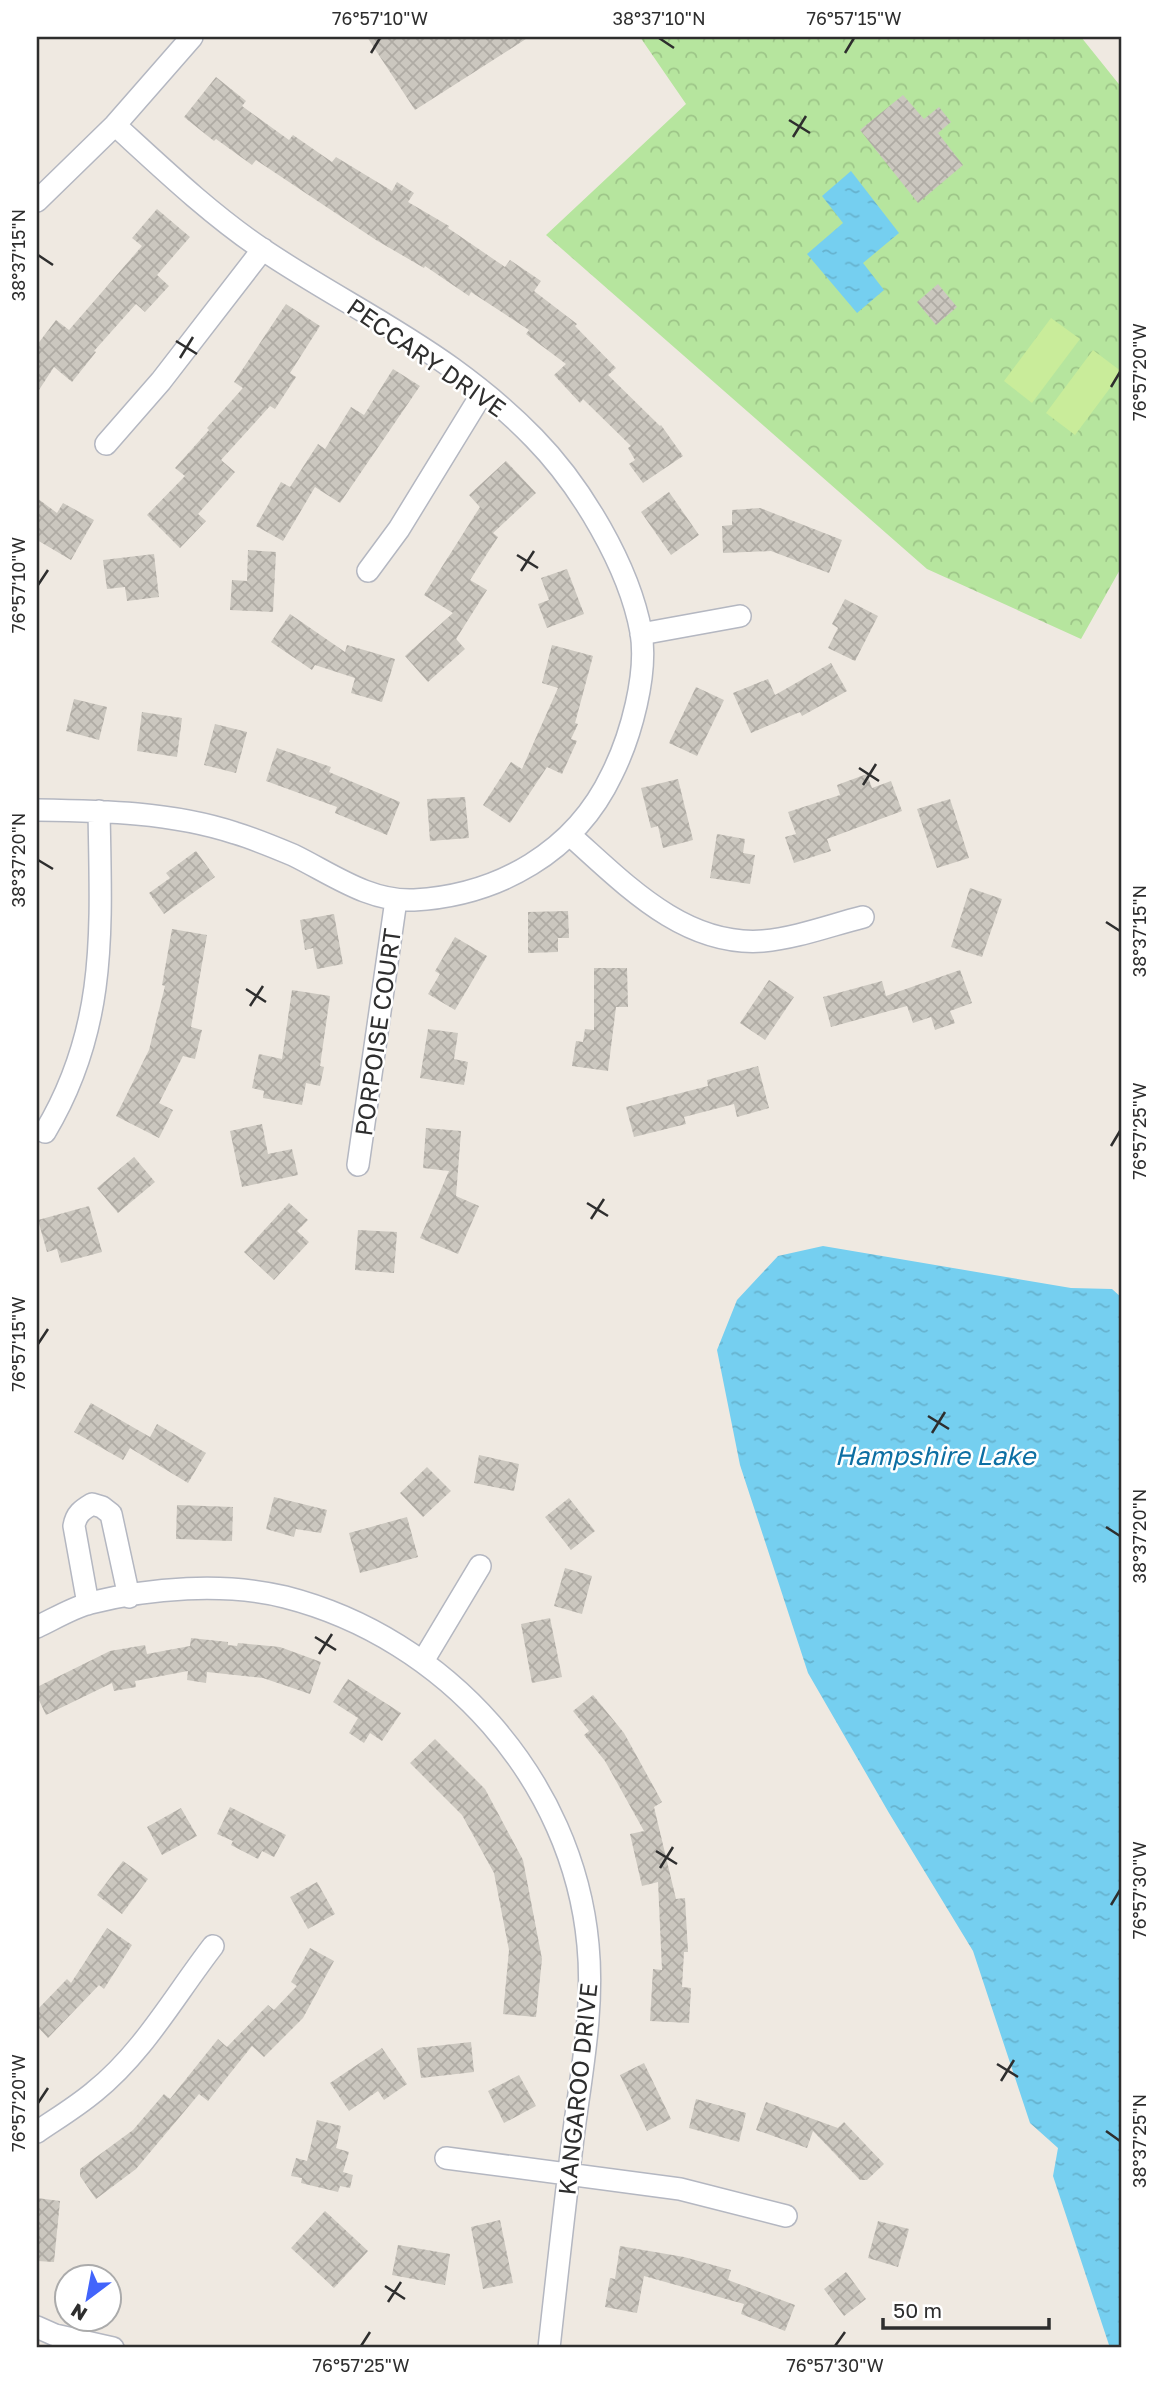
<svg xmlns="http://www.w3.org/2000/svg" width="1159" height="2385" viewBox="0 0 1159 2385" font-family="'Golos Text',sans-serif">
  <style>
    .park { fill: url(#park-crowns) }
    .pitch { fill: #c9ec9a }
    .water { fill: url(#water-ripples) }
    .building { fill: url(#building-cross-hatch) }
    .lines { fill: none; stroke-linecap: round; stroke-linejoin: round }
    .street-casing { stroke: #b4b7c1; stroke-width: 24 }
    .street { stroke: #fff; stroke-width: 21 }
    .ticks { fill: none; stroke: #2e2e2e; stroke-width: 2.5 }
    .labels { text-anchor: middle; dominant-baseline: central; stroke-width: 5; stroke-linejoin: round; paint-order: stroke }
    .street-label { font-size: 24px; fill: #2e2e2e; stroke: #fff }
    .water-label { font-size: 26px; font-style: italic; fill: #0d6fa3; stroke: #fff }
    .neatline { fill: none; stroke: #2e2e2e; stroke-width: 2.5 }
    .ticks-label { font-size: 18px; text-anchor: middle; fill: #2e2e2e }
  </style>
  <defs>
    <pattern id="park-crowns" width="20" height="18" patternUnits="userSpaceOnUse" patternTransform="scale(1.75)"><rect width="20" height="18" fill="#b6e59e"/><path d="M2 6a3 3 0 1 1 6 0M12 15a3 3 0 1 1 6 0" fill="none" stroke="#9dc588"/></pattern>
    <pattern id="water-ripples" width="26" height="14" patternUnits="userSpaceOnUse" patternTransform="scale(1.75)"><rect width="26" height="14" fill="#75cff0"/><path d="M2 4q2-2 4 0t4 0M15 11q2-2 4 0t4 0" fill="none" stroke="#66b2ce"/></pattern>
    <pattern id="building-cross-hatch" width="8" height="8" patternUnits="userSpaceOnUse" patternTransform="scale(1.75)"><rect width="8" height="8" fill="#cbc7bf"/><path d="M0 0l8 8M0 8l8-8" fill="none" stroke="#afaba4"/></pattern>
  </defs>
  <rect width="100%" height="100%" fill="#efe9e1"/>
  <path class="park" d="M640,37H1081L1122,88V566L1081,639L927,569L546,235L686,104Z"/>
  <path class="pitch" d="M1051,318L1080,339L1032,403L1004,381Z
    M1093,350L1122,372L1075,435L1046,413Z"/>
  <path class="water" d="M851,171L899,233L863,263L884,290L857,313L807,254L843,223L822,196Z
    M823,1246L1071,1288L1112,1289L1122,1298V2348H1110L1053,2176L1058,2148L1030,2123L973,1951L889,1813L808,1673L740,1465L717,1350L737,1300L778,1256Z"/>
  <path class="building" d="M367,37H529L415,110Z
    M216,77L246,101L242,106L289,140L293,135L332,162L336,157L392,191L397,182L414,193L408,202L449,226L448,228L505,267L510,260L541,281L534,291L577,324L575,326L616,368L608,375L660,426L661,425L683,456L643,483L629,464L635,460L628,448L631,446L583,399L580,403L554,375L566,364L526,334L529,330L471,292L469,296L425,266L424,268L376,240L256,160L252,165L216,139L214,141L184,117Z
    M903,95L924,119L939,107L951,122L938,133L963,165L918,203L860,130Z
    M157,209L190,237L157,275L169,286L145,312L136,304L94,351L96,352L72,382L54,367L37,393V345L56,320L69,330L142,246L132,238Z
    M938,284L957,307L936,325L917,302Z
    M286,304L320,326L290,373L296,377L275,409L270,406L221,460L235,472L198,514L206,521L180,548L147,515L185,476L175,468L209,430L207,428L243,388L234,382Z
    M393,369L420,386L340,503L315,487L283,541L256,526L281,482L290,487L318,444L325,449L351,407L364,415Z
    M506,461L536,493L493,533L498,537L470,580L487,590L456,639L465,649L428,682L405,656L453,613L424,595L480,507L469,495Z
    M669,492L699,535L671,555L641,512Z
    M37,498L57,513L63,503L94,520L71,560L37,540Z
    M760,508L842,540L829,573L771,551L723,553L722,526L732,525V510Z
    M248,550L276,552L273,612L230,610L232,580L247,581Z
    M154,554L159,597L127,601L125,587L107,589L103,560Z
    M567,569L584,614L547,628L538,604L549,600L541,578Z
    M845,599L878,616L855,661L828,648L838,628L832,624Z
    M290,614L345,652L347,645L395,659L382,702L351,693L355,678L315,665L312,670L271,642Z
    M552,645L593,656L575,723L578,724L571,739L577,741L562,774L547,767L510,823L483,805L511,762L522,769L558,688L542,683Z
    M831,663L847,691L802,716L800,712L751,733L733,693L768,679L775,695Z
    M696,687L724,700L697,756L669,743Z
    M74,699L107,707L99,740L66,731Z
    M142,712L182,718L177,757L137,751Z
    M215,724L247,732L236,773L204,765Z
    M277,748L331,767L329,772L400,802L387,835L335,813L337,807L266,781Z
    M867,774L872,788L891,781L902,811L827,839L831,851L794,863L785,837L796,834L788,812L840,795L837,785Z
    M678,779L693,840L663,848L658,826L651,828L641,788Z
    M465,797L469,838L430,841L427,799Z
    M950,799L969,858L937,868L917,809Z
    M717,834L745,839L743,853L755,855L750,884L710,878Z
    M196,851L215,877L164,914L149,893L170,878L166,873Z
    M970,888L1002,899L982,957L951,947Z
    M568,911L569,938H558V952L528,953V912Z
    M334,914L343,964L317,969L313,948L305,950L300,920Z
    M172,929L207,935L191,1027L202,1030L195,1059L183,1056L159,1103L173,1110L159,1138L116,1116L149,1050L165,986L162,985Z
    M455,937L487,956L455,1010L428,994L440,974L435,971Z
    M594,968H627L628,1007H616L608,1071L572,1066L576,1041L583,1042L585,1029L594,1030Z
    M960,970L972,1003L950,1011L955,1023L935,1030L931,1017L913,1023L907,1006L831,1027L823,997L882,981L886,996Z
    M769,980L794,997L765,1040L740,1023Z
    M292,990L330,996L320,1066L324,1067L320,1086L306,1083L302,1105L263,1098L264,1091L252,1088L259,1054L282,1059Z
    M428,1029L458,1033L454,1059L468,1062L464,1085L420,1078Z
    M758,1066L769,1108L737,1117L734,1104L684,1117L686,1124L634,1137L626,1107L708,1086L707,1080Z
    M262,1124L268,1154L292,1149L298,1175L242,1187L230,1131Z
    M426,1128L461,1131L456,1196L479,1206L458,1254L420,1238L449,1171L423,1168Z
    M134,1157L155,1182L118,1213L97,1188Z
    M289,1203L308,1220L297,1231L309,1242L274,1280L244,1252Z
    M89,1206L102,1252L61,1263L57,1249L47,1252L38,1220Z
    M358,1230L397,1232L394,1273L355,1270Z
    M91,1403L150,1437L157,1424L206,1453L188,1483L130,1448L123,1460L74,1432Z
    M479,1455L519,1464L514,1491L474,1483Z
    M427,1467L451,1491L423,1517L400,1493Z
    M274,1497L327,1510L321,1533L296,1529L294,1537L266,1529Z
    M569,1498L595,1531L571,1550L545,1517Z
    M177,1505L233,1507L232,1541L176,1539Z
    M407,1517L418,1557L360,1573L349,1533Z
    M565,1568L592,1576L582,1614L554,1606Z
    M550,1618L562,1677L532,1683L521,1624Z
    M191,1638L228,1642V1645L237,1646L238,1643L280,1647L321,1662L310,1694L263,1678L207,1672L206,1683L187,1680L188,1671L135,1681L136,1687L114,1691L112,1683L46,1715L37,1696V1687L110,1651L145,1645L147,1654L190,1646Z
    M348,1679L401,1713L382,1741L370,1733L364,1743L349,1733L358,1718L333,1702Z
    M593,1695L624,1733L662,1802L654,1807L676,1899L685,1898L688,1952H684L682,1987L691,1988L689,2023L650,2021L653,1969L662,1970L658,1882L642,1886L630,1834L644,1831L605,1761L584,1735L589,1731L573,1711Z
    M435,1739L485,1789L523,1860L542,1959L536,2017L503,2014L509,1950L494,1873L462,1815L410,1763Z
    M230,1807L286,1835L274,1857L262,1851L258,1859L231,1845L233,1841L217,1834Z
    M181,1808L197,1836L162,1855L147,1827Z
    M123,1861L148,1879L122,1914L97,1895Z
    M317,1882L335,1914L308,1929L290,1897Z
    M107,1928L132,1945L104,1989L99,1985L48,2038L37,2026V2010L67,1979L71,1983Z
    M310,1948L334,1961L303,2018L264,2057L252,2046L208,2101L199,2094L136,2169L96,2199L80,2176V2169L133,2130L164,2094L170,2099L218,2039L227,2047L268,2005L274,2010L297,1986L291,1982Z
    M471,2042L474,2072L421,2078L417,2048Z
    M382,2048L407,2084L384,2100L378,2091L349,2111L330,2083Z
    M644,2063L671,2119L647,2131L620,2075Z
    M519,2075L536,2106L504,2123L488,2091Z
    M696,2099L746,2113L739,2142L689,2128Z
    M766,2102L838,2128L844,2122L884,2164L867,2180H860L813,2131L807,2148L756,2130Z
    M317,2120L341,2126L336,2148L349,2152L343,2172L353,2175L350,2188L340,2186L338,2192L301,2183L302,2178L291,2176L296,2158L307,2161Z
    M37,2198L60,2201L54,2262L37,2261Z
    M325,2211L368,2251L334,2288L291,2248Z
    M500,2220L513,2283L483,2289L471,2227Z
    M878,2221L909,2229L898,2267L868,2258Z
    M398,2245L450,2254L445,2285L392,2275Z
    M620,2246L684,2257L731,2270L728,2280L795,2305L785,2331L741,2314L744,2304L644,2276L637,2313L605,2307L610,2278L615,2279Z
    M846,2272L866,2299L844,2316L824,2289Z"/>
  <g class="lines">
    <g class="street-casing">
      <path id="street" d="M37,201L115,125L192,37
        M106,444L161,381L263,249
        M368,571L399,529L483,392
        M641,634L740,616
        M37,810C103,811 171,812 235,833C255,839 274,847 293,855C332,874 369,902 414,900C499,895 575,852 612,774C631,736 648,674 641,632C629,566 581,486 534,438C509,412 481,389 452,368C391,324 324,291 262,249C209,213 162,168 115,125
        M571,836C625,884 684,947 763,941C797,938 831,925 863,917
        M45,1132C108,1027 101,929 99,811
        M358,1165L396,900
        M88,1604L74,1526C76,1514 82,1510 92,1504L102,1507L111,1514L129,1597
        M37,1627C54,1619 72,1608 90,1603C150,1588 224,1582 285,1597C446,1638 573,1780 588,1945C594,2007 582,2069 574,2130C565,2202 557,2275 549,2348
        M423,1661L480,1566
        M37,2132C56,2119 76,2107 94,2092C143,2053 175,1995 213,1946
        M446,2158L680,2189L786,2216
        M37,2327L55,2335L113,2348"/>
    </g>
    <use href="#street" class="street"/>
  </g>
  <path class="ticks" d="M659,38L674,48M371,53L380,38M845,53L854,38M789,120L810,133M793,137L806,116M38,255L53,265M176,341L197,354M180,358L193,337M1111,387L1120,372M517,555L538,568M521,571L534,551M38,585L48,570M859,768L879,781M863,785L876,764M38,860L53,869M1106,922L1120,931M246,989L266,1002M250,1006L263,986M1111,1146L1120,1131M587,1203L608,1216M591,1219L604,1199M38,1344L48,1329M928,1416L949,1429M932,1433L945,1412M1106,1527L1120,1536M315,1637L336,1650M319,1654L332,1634M656,1851L677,1864M660,1868L673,1847M1111,1905L1120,1890M997,2064L1018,2077M1001,2081L1014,2060M38,2103L48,2088M1106,2131L1120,2141M385,2286L405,2299M388,2302L401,2282M361,2346L370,2332M835,2346L845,2332"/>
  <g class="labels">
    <g class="street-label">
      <text transform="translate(427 357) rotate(35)">PECCARY DRIVE</text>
      <text transform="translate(377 1032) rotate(-82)">PORPOISE COURT</text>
      <text transform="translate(577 2089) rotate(-84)">KANGAROO DRIVE</text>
    </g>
    <g class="water-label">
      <text x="935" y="1455">Hampshire Lake</text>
    </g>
  </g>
  <rect width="1159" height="2385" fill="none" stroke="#ffffff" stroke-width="77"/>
  <g transform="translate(88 2298) rotate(212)"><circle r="33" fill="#ffffff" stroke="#ababab" stroke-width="2"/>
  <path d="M0-5L12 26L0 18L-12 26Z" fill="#4264fb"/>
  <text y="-10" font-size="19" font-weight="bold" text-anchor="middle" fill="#2e2e2e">N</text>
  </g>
  <path d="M883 2318v10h166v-10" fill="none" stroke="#2e2e2e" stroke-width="3.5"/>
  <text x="893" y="2318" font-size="21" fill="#2e2e2e" stroke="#ffffff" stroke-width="5" paint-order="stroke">50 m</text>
  <rect x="38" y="38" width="1082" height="2308" class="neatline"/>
  <g class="ticks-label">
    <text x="380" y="25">76°57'10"W</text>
    <text x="659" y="25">38°37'10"N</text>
    <text x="854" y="25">76°57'15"W</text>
    <text transform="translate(19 255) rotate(-90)" y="6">38°37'15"N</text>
    <text transform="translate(1140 372) rotate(-90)" y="6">76°57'20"W</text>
    <text transform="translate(19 585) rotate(-90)" y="6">76°57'10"W</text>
    <text transform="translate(19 860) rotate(-90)" y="6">38°37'20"N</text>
    <text transform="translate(1140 931) rotate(-90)" y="6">38°37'15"N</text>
    <text transform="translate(1140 1131) rotate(-90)" y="6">76°57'25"W</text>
    <text transform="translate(19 1344) rotate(-90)" y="6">76°57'15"W</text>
    <text transform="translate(1140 1536) rotate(-90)" y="6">38°37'20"N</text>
    <text transform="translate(1140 1890) rotate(-90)" y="6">76°57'30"W</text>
    <text transform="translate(19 2103) rotate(-90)" y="6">76°57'20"W</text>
    <text transform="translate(1140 2141) rotate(-90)" y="6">38°37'25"N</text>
    <text x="361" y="2372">76°57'25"W</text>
    <text x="835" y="2372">76°57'30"W</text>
  </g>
</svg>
